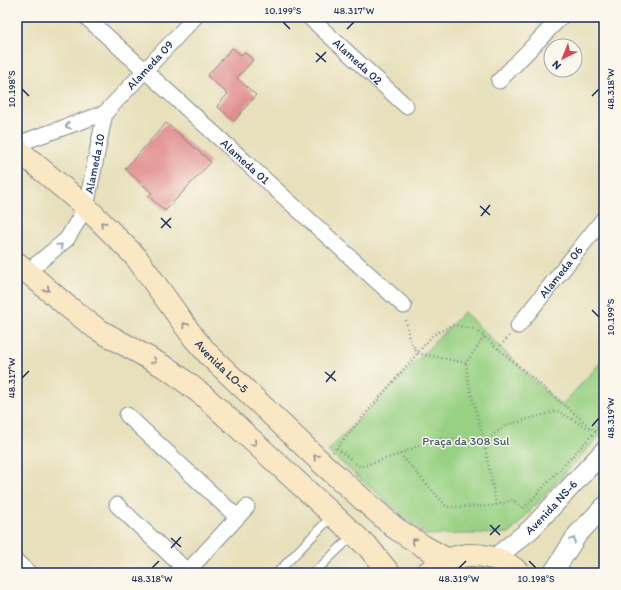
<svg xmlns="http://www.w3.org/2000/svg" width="621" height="590" viewBox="0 0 621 590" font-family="Itim,sans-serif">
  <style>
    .green { fill: #99d184; stroke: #5a8071 }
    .building { fill: #e1908f }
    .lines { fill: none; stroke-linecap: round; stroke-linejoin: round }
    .service-casing { stroke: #81888d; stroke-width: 10 }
    .minor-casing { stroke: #81888d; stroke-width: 17 }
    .tertiary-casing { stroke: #81888d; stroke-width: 21 }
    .secondary-casing { stroke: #81888d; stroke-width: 24 }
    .path { stroke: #81888d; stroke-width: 2.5; stroke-dasharray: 1 3; stroke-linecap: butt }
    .service { stroke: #fff; stroke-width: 8 }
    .minor { stroke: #fff; stroke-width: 15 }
    .tertiary { stroke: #fff; stroke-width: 19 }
    .secondary { stroke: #fae7c3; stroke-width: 22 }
    .oneway { stroke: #8d97ae }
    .oneway2 { stroke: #8a8b90 }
    .ticks { fill: none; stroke: #1b2f5e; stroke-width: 1.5 }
    .labels { text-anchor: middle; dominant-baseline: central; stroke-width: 3; stroke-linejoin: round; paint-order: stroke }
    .street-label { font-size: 12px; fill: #1b2f5e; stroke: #fbf7ec }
    .park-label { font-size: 12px; fill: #3a5868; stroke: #fbf7ec }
    .neatline { fill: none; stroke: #1b2f5e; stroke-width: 1.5 }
    .ticks-label { font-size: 10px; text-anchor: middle; fill: #1b2f5e }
  </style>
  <rect width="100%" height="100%" fill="#fbf7ec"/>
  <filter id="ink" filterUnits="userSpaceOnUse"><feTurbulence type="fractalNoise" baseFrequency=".025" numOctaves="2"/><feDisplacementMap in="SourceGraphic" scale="8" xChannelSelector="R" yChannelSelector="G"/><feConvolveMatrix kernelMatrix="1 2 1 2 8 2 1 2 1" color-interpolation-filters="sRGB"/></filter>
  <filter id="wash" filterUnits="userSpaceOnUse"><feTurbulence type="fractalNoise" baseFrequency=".012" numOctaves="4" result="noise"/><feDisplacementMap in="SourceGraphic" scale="16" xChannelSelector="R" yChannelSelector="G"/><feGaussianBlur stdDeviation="0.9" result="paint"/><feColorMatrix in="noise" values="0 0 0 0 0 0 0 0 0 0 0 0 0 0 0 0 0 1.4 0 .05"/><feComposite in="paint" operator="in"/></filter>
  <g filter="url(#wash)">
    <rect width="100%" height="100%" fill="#e7e0bc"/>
    <path class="green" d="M464,312L561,406L604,359V431L510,533L425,535L328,451Z"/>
    <g id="blocks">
      <path class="building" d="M232,48L241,55L244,52L253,60L237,78L256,95L234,121L217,106L228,94L207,76Z
        M166,123L211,162L165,211L148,196L152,193L125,169Z"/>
    </g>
  </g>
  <g filter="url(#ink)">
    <use href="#blocks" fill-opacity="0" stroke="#81888d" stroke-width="1"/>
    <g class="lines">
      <g class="service-casing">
        <path id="service" d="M277,573L332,516
          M314,573L353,535"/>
      </g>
      <g class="minor-casing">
        <g id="minor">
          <path id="s1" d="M86,17L404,306"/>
          <path id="s2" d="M309,17L406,106"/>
          <path d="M499,81L561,17"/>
          <path id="s3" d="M17,144L105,113L195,17"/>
          <path id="s4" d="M20,275L27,272L67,239L86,207L105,113"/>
          <path id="s5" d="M518,326L604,218"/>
          <path d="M127,415L237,517"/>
          <path d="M117,505L187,571"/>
          <path d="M17,562L29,573"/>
          <path d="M186,573L247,507"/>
        </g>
      </g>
      <g class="tertiary-casing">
        <g id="tertiary">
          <path id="s6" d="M495,558L531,529L604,451"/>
          <path d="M553,573L577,535L604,507"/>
        </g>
      </g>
      <g class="secondary-casing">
        <g id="secondary">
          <path id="s7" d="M17,149L86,207L136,257L194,338L209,355L323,464L395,528L423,546L448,560"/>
          <path d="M17,263L67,306L97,329L170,370L204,396L369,548L389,573"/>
          <path d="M427,573C433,568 441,563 448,560C471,550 502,556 519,573"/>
        </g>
      </g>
      <path class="path" d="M406,320L409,338L417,353L466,363
        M484,337L466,363L468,381L484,441L496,505
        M498,349L510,335
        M337,448L360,467L400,454L434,438L484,441L507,425L557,411L590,429
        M333,452L433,335L452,325L475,329L596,432
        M400,454L447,507L492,506L513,500L523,509L604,422"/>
      <use href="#service" class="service"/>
      <use href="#minor" class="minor"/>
      <use href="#tertiary" class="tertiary"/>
      <use href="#secondary" class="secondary"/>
    </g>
    <defs><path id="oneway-chevron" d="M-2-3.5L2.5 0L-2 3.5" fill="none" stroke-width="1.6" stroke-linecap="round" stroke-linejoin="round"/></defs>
    <g class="oneway">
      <use href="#oneway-chevron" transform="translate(68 126) rotate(161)"/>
      <use href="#oneway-chevron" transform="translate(60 246) rotate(-42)"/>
      <use href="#oneway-chevron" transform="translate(573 540) rotate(-56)"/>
    </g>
    <g class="oneway2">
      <use href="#oneway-chevron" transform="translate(103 224) rotate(-135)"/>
      <use href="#oneway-chevron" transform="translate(47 289) rotate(41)"/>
      <use href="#oneway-chevron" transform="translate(185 325) rotate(-126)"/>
      <use href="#oneway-chevron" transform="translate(154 361) rotate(30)"/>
      <use href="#oneway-chevron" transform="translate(254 443) rotate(43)"/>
      <use href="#oneway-chevron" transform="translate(316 457) rotate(-136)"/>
      <use href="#oneway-chevron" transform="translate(414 541) rotate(-147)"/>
    </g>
  </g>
  <path class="ticks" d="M283,22L290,29M347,29L354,22M316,53L326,62M316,62L326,52M22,89L29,96M592,96L599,89M480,206L490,215M481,216L490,205M161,218L171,228M161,228L171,218M592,310L599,317M325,372L336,381M22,378L29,371M326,382L335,371M592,426L599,418M490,525L500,535M490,535L500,525M171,538L181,547M171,548L181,537M529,561L536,568M152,568L159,561M459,568L466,561"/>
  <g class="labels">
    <g class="street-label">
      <text stroke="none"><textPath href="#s2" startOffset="66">Alameda 02</textPath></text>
      <text stroke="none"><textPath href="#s3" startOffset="159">Alameda 09</textPath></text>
      <text stroke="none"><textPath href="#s1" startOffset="215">Alameda 01</textPath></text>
      <text stroke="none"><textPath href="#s4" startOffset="141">Alameda 10</textPath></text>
      <text stroke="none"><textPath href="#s5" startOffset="69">Alameda 06</textPath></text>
      <text stroke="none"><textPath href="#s7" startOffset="300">Avenida LO-5</textPath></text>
      <text stroke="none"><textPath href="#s6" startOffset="76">Avenida NS-6</textPath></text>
    </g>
    <g class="park-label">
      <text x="466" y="441">Praça da 308 Sul</text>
    </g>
  </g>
  <rect width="621" height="590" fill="none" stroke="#fbf7ec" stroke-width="44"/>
  <g transform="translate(563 58) rotate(223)"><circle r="19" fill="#fbf7ec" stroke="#a1a7b3"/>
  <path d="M0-3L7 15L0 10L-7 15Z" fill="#d1495b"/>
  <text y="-6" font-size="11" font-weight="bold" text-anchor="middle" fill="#1b2f5e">N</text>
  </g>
  <rect x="22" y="22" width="577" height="546" class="neatline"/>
  <g class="ticks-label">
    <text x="283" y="14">10.199°S</text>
    <text x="354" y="14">48.317°W</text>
    <text transform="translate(610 89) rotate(-90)" y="4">48.318°W</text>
    <text transform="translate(11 89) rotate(-90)" y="4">10.198°S</text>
    <text transform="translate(610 317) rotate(-90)" y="4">10.199°S</text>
    <text transform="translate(11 378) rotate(-90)" y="4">48.317°W</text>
    <text transform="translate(610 418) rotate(-90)" y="4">48.319°W</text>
    <text x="152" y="582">48.318°W</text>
    <text x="459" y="582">48.319°W</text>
    <text x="536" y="582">10.198°S</text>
  </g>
</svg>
